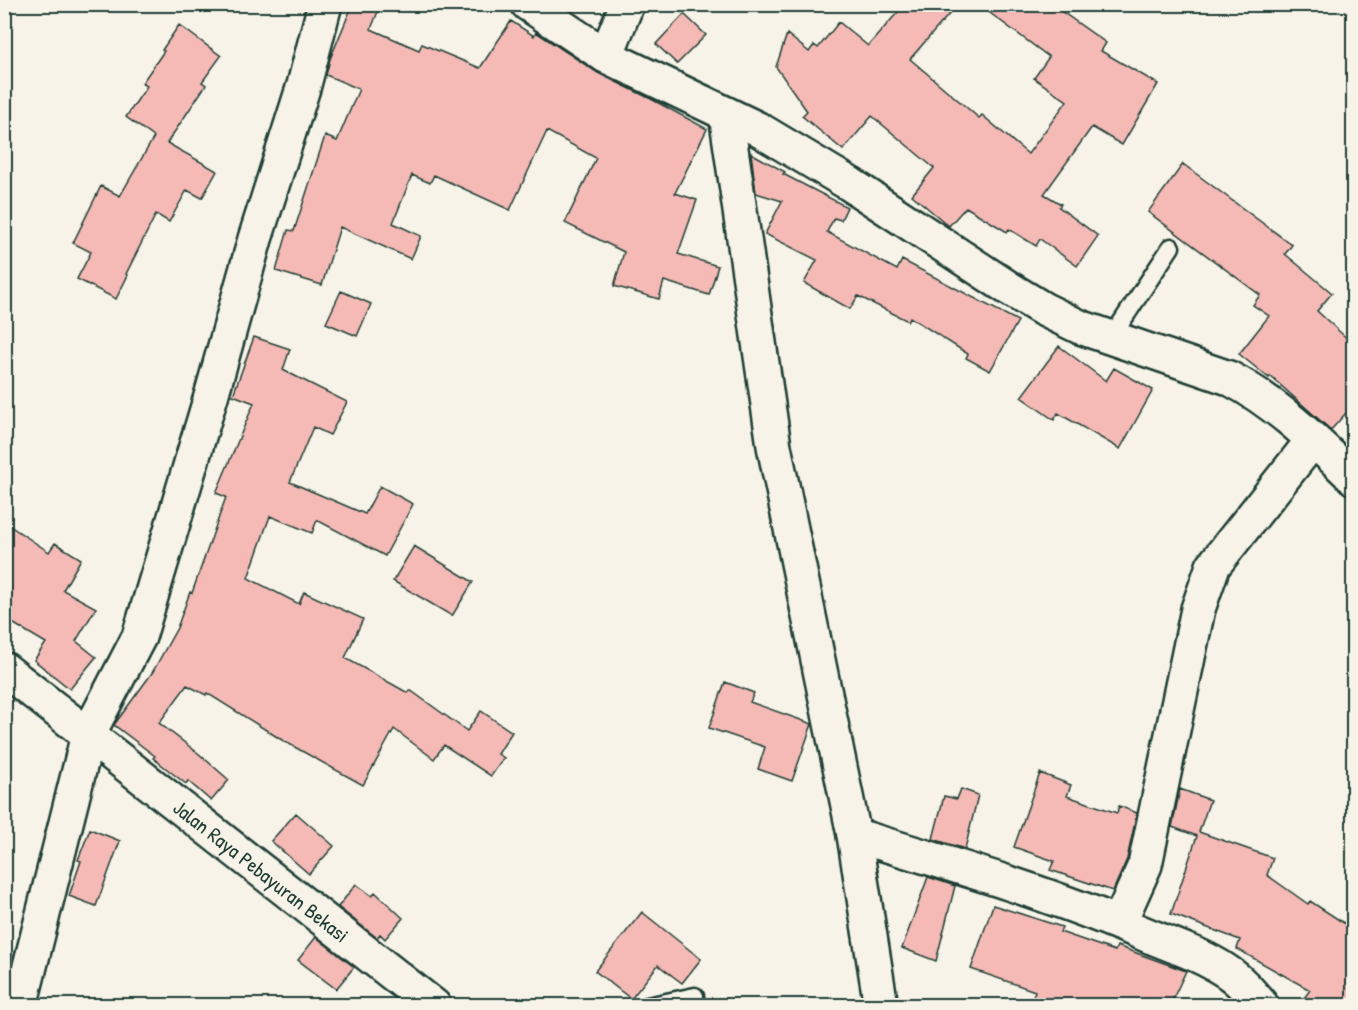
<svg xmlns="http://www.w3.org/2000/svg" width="1358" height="1010" viewBox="0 0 1358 1010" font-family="'Patrick Hand',sans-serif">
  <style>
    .building { fill: #f5bab6; stroke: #1f3d34; stroke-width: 1.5 }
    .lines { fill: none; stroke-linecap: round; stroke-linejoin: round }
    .lane-casing { stroke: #1f3d34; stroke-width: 21 }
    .street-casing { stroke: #1f3d34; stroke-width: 38 }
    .lane { stroke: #f7f3e8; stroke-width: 16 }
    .street { stroke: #f7f3e8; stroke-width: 33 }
    .labels { text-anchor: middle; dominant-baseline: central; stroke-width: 4.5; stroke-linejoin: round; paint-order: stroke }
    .street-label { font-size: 21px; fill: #1f3d34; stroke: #f7f3e8 }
  </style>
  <rect width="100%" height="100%" fill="#f7f3e8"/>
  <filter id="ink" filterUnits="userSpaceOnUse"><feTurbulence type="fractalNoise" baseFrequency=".0167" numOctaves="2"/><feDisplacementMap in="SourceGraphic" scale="12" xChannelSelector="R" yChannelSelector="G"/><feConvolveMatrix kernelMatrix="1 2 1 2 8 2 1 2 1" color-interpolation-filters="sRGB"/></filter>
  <g filter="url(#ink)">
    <path class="building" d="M353,4H381L371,29L419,50L422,44L480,68L511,21L534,36L536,32L598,73L651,99L707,129L675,193L697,200L678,254L718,266L709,295L664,281L659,299L614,286L624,252L565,223L596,158L547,131L510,210L434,175L430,183L412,175L393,223L421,236L411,259L340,227L322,285L276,271L288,230L294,231L325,136L337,141L359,89L326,75L330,59Z
      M905,4H958L910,59L979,118L982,115L1028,154L1067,101L1034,78L1049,57L978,4H1051L1106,43L1101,51L1158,84L1122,145L1092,127L1044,194L1061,204L1059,207L1098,236L1077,266L1040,239L1036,246L1009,229L1007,232L966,207L949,226L912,195L934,168L872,116L843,150L802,116L807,111L776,67L787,34L809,52L814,45L818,48L839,22L868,46Z
      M684,14L706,35L677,64L656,44Z
      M179,25L221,56L202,82L206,85L167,143L217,171L202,198L187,190L169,222L156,214L126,274L128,275L116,299L77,279L91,252L73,243L101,186L120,196L154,137L126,117L147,86L142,83L164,51L162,50Z
      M751,153L785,172L783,174L847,207L841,220L834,218L827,232L897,270L902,260L1018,321L990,371L966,358L968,354L910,317L908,321L858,296L850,309L804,283L817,260L765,234L782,201L756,193Z
      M1183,164L1292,245L1285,254L1332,293L1317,311L1353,344V405L1331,430L1270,376L1269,378L1239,354L1269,316L1253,305L1260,295L1148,212Z
      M341,291L371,304L357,336L326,323Z
      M254,337L290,349L283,370L347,402L330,435L313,427L290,482L365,514L380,486L413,504L385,556L317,520L312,533L270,516L248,578L299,604L304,592L363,619L345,658L408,693L410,690L467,731L481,711L512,732L498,754L504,758L491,776L444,745L434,759L394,729L363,785L282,740L207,693L206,695L187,685L159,723L198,753L229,780L211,801L188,781L186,784L153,758L155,756L114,725L152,673L177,628L190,592L192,593L226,497L216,493L254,403L233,395Z
      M1059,346L1106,381L1114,368L1153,390L1120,449L1058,413L1054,420L1021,397Z
      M4,522L49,552L55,543L81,559L63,590L96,608L76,641L96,657L70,689L34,660L46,643L4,618Z
      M414,546L473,582L452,616L393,581Z
      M725,682L754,693L750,702L812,724L792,781L758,769L765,747L709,728Z
      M1040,773L1071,785L1067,796L1117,813L1119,806L1137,813L1127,859L1113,891L1050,870L1054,861L1014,847Z
      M961,789L978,795L965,849L933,839L944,796L957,799Z
      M1180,789L1210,800L1199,832L1273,858L1267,875L1308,904L1310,901L1353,929V1005H1299L1310,990L1237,949L1240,940L1171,914L1197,836L1172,827Z
      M296,813L334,846L309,874L271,841Z
      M90,829L120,841L96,906L69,896L81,861L78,860Z
      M928,877L955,886L936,961L902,948Z
      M356,884L372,896L375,892L403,918L385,939L380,934L377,938L338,907Z
      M993,905L1062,927L1060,932L1115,951L1117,946L1186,971L1170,1005H1030L1035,991L971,969Z
      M642,912L701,959L682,983L658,965L631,999L595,971Z
      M316,937L354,967L336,989L298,960Z"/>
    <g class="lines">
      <g class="lane-casing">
        <path id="lane" d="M1111,338L1171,247
          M647,1006L695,996"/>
      </g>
      <g class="street-casing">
        <g id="street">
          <path d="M528,4L606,56L758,129L850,184L1010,289L1043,309L1080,327L1229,378C1277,403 1315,441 1354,478"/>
          <path d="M606,56L627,4"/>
          <path d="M726,114L774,446L854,835L881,1006"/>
          <path id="s1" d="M4,669L434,1006"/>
          <path d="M854,835C953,865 1052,894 1147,935C1174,946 1202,955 1226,971C1240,980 1251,993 1262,1006"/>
          <path d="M1119,923L1145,865L1198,609L1213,566L1313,440"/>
          <path d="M20,1006L88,735L139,637L212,393L255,239L304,85L325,4"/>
        </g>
      </g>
      <use href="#lane" class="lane"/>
      <use href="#street" class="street"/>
    </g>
  </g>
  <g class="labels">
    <g class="street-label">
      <text stroke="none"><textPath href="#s1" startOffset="327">Jalan Raya Pebayuran Bekasi</textPath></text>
    </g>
  </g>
  <rect width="1358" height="1010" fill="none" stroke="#f7f3e8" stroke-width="24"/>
  <rect x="12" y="12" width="1334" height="986" fill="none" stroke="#1f3d34" stroke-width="2" filter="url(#ink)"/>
</svg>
